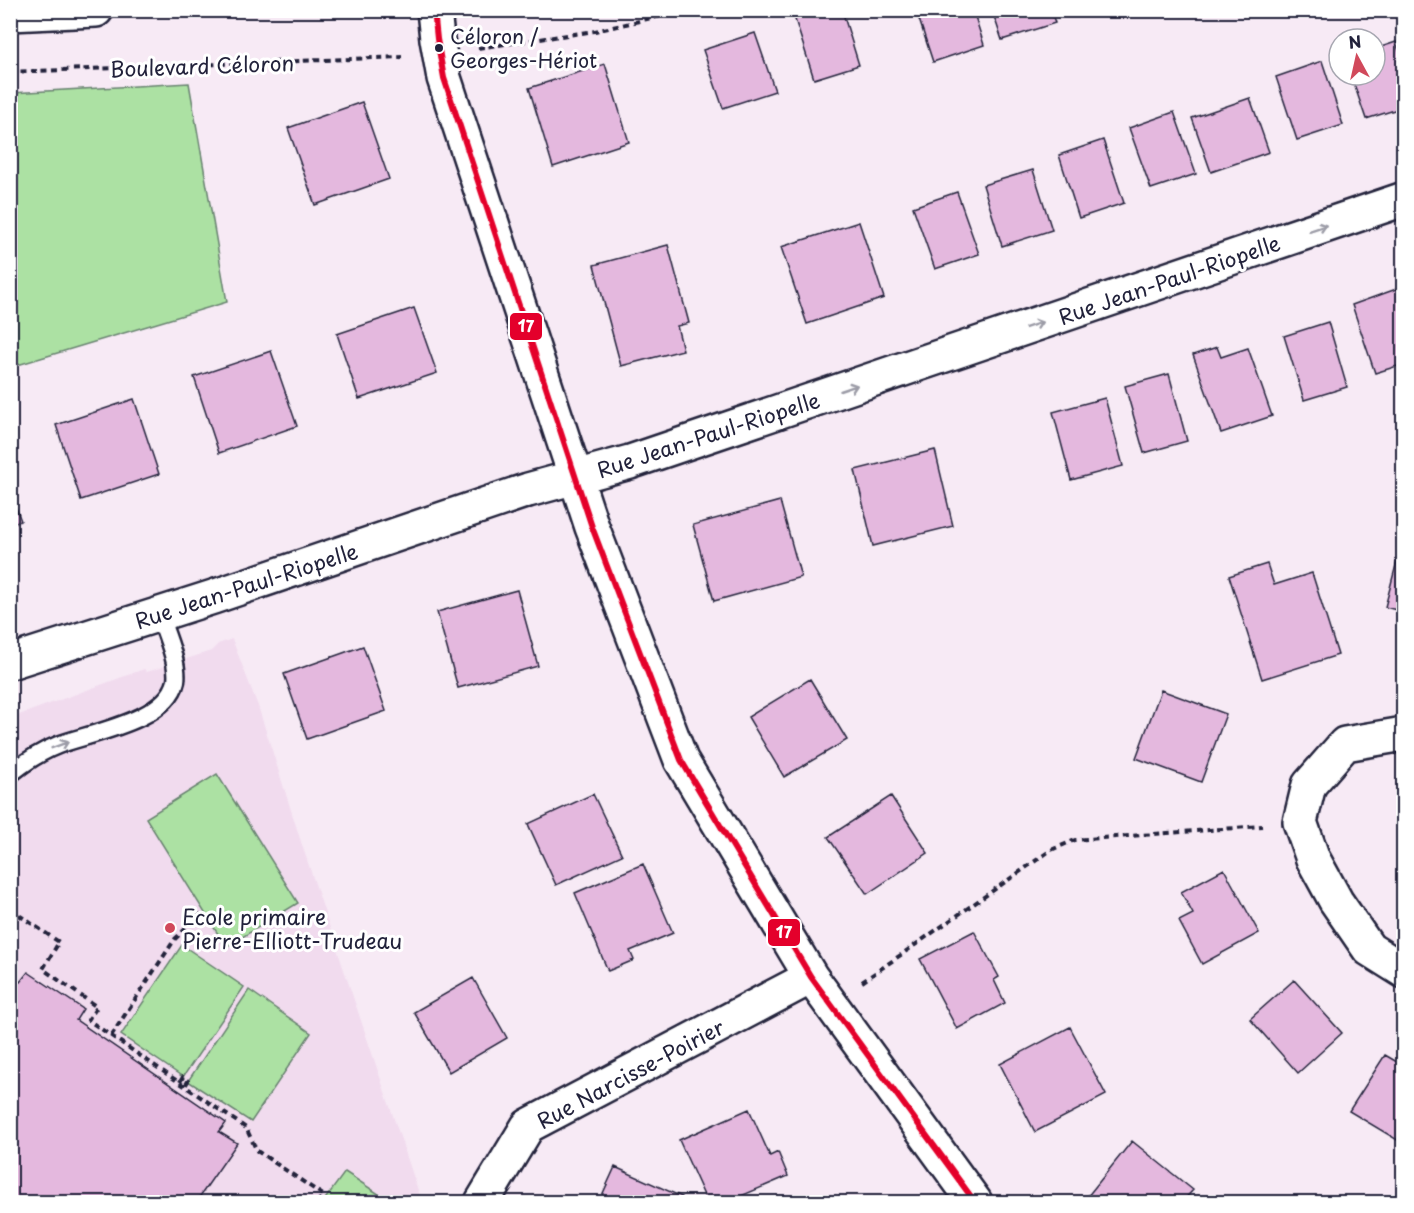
<svg xmlns="http://www.w3.org/2000/svg" width="1414" height="1213" viewBox="0 0 1414 1213" font-family="'Playpen Sans',sans-serif">
  <style>
    .built { fill: #f1dbee }
    .green { fill: #ace1a3; stroke: #67826f; stroke-width: 1.5 }
    .building { fill: #e4b8de; stroke: #22223b; stroke-width: 1.5 }
    .lines { fill: none; stroke-linecap: round; stroke-linejoin: round }
    .lane-casing { stroke: #22223b; stroke-width: 21 }
    .street-casing { stroke: #22223b; stroke-width: 38 }
    .secondary-casing { stroke: #22223b; stroke-width: 38 }
    .path { stroke: #22223b; stroke-width: 4; stroke-dasharray: 6 4.5; stroke-linecap: butt }
    .lane { stroke: #fff; stroke-width: 16 }
    .street { stroke: #fff; stroke-width: 33 }
    .secondary { stroke: #fff; stroke-width: 33 }
    .bus-1-casing { stroke: #fff; stroke-width: 10 }
    .bus-1 { stroke: #e4002b; stroke-width: 6 }
    .oneway { stroke: #9c9ca7 }
    .bus-dot { fill: #22223b; stroke: #fff; stroke-width: 2 }
    .poi-dot { fill: #d1495b; stroke: #fff; stroke-width: 2 }
    .labels { text-anchor: middle; dominant-baseline: central; stroke-width: 6; stroke-linejoin: round; paint-order: stroke }
    .bus-label { font-size: 20px; fill: #22223b; stroke: #fff; text-anchor: start }
    .street-label { font-size: 21px; fill: #22223b; stroke: #fff }
    .poi-label { font-size: 21px; fill: #22223b; stroke: #fff; text-anchor: start }
    .line-badge { stroke: #fff; stroke-width: 2 }
    .badge-label { font-size: 16px; text-anchor: middle; font-weight: bold; fill: #fff }
  </style>
  <rect width="100%" height="100%" fill="#f7eaf5"/>
  <filter id="ink" filterUnits="userSpaceOnUse"><feTurbulence type="fractalNoise" baseFrequency=".0167" numOctaves="2"/><feDisplacementMap in="SourceGraphic" scale="12" xChannelSelector="R" yChannelSelector="G"/><feConvolveMatrix kernelMatrix="1 2 1 2 8 2 1 2 1" color-interpolation-filters="sRGB"/></filter>
  <g filter="url(#ink)">
    <path class="built" d="M232,639L258,706L303,848L422,1202H11V718L144,669L147,672L211,651L218,644Z"/>
    <path class="green" d="M189,83L227,302L11,367V93Z
      M217,774L298,903L226,947L146,818Z
      M182,945L244,987L183,1077L121,1035Z
      M249,990L311,1033L251,1122L188,1081Z
      M345,1172L391,1202H323Z"/>
    <path class="building" d="M802,10H842L859,65L814,79L793,13Z
      M916,10H973L984,45L933,62Z
      M992,10H1051L1055,23L1002,40Z
      M755,33L775,91L723,108L703,50Z
      M1396,42L1404,65V107L1366,119L1351,75H1375V49Z
      M1322,61L1343,125L1297,140L1276,77Z
      M605,64L629,142L553,167L529,88Z
      M1250,98L1269,152L1211,172L1192,118Z
      M362,102L389,179L315,205L288,128Z
      M1174,112L1196,174L1151,189L1129,128Z
      M1103,140L1124,203L1079,218L1059,155Z
      M1033,170L1052,230L1002,246L983,185Z
      M957,192L979,254L935,269L913,207Z
      M859,222L884,298L807,324L781,247Z
      M668,245L689,323L677,326L683,350L621,366L594,265Z
      M1399,288L1404,302V364L1375,373L1352,305Z
      M414,308L437,373L359,399L337,334Z
      M1328,322L1347,387L1304,400L1284,336Z
      M1217,347L1221,357L1248,348L1272,416L1221,433L1193,355Z
      M271,351L297,426L219,453L194,377Z
      M1169,374L1187,441L1144,453L1125,386Z
      M1105,398L1123,466L1071,480L1053,412Z
      M134,399L159,474L81,500L56,425Z
      M935,450L953,526L873,546L855,470Z
      M10,491L21,521L10,524Z
      M780,501L801,577L714,601L693,525Z
      M1401,546L1404,547V612L1385,607Z
      M1267,564L1274,585L1312,573L1338,655L1262,679L1229,576Z
      M517,590L538,666L458,688L437,612Z
      M363,646L386,711L307,739L284,674Z
      M810,679L847,740L784,777L748,717Z
      M1161,690L1226,714L1201,782L1136,758Z
      M593,794L622,855L556,885L528,824Z
      M891,796L928,853L867,894L828,837Z
      M643,864L673,933L630,951L634,960L608,971L575,893Z
      M1224,869L1259,933L1202,964L1179,921L1193,914L1181,892Z
      M974,931L999,977L994,980L1005,1003L957,1029L920,959Z
      M28,972L83,1009L76,1020L226,1123L219,1132L237,1143L196,1202L188,1198L185,1202H10V984L20,982Z
      M473,978L507,1038L449,1072L414,1012Z
      M1294,980L1342,1033L1298,1073L1250,1019Z
      M1070,1027L1106,1095L1035,1132L1000,1064Z
      M1385,1055L1404,1066V1144L1349,1111Z
      M749,1109L770,1156L778,1152L788,1176L727,1202H707L679,1140Z
      M1132,1141L1193,1190L1182,1202H1083Z
      M615,1167L682,1197L679,1202H599Z"/>
    <g class="lines">
      <g class="lane-casing">
        <path id="lane" d="M10,774C25,762 40,752 58,745C90,733 167,721 176,681C179,663 165,632 159,614"/>
      </g>
      <g class="street-casing">
        <path id="street" d="M434,10L437,39L444,78L592,527L681,760L811,977L975,1202
          M10,662L213,597L528,490L630,462L1404,199
          M1404,734L1345,744L1309,785L1300,822L1313,859L1336,901L1369,949L1404,971
          M482,1202L528,1126L811,977"/>
      </g>
      <g class="secondary-casing">
        <path id="secondary" d="M10,14L96,10"/>
      </g>
      <path class="path" d="M478,48L595,31L687,10
        M10,72L402,57
        M10,909L59,942L43,969L97,1007L88,1020L246,1128L257,1151L323,1195L318,1202
        M862,982L1051,850L1075,840L1262,826
        M111,1036L175,939L204,911
        M180,1082L183,1077L188,1081L185,1086"/>
      <use href="#lane" class="lane"/>
      <use href="#street" class="street"/>
      <use href="#secondary" class="secondary"/>
      <g class="bus-1-casing">
        <path id="bus-1" d="M434,10L437,39L444,78L592,527L681,760L811,977L975,1202"/>
      </g>
      <use href="#bus-1" class="bus-1"/>
    </g>
    <defs><path id="oneway-shaft" d="M-6 0H5M1.5-3L5.5 0L1.5 3" fill="none" stroke-width="1.6" stroke-linecap="round" stroke-linejoin="round" transform="scale(1.5)"/></defs>
    <g class="oneway">
      <use href="#oneway-shaft" transform="translate(1318 228) rotate(-19)"/>
      <use href="#oneway-shaft" transform="translate(1034 325) rotate(-19)"/>
      <use href="#oneway-shaft" transform="translate(849 388) rotate(-19)"/>
      <use href="#oneway-shaft" transform="translate(60 745) rotate(-21)"/>
    </g>
  </g>
  <circle class="bus-dot" cx="439" cy="48" r="5"/>
  <circle class="poi-dot" cx="170" cy="928" r="6"/>
  <g class="labels">
    <g class="bus-label">
      <text x="450" y="36">Céloron /<tspan x="450" dy="24">Georges-Hériot</tspan></text>
    </g>
    <g class="street-label">
      <text transform="translate(202 65) rotate(-2)">Boulevard Céloron</text>
      <text transform="translate(1169 279) rotate(-19)">Rue Jean-Paul-Riopelle</text>
      <text transform="translate(708 434) rotate(-18)">Rue Jean-Paul-Riopelle</text>
      <text transform="translate(246 585) rotate(-18)">Rue Jean-Paul-Riopelle</text>
      <text transform="translate(630 1073) rotate(-28)">Rue Narcisse-Poirier</text>
    </g>
    <g class="poi-label">
      <text x="182" y="916">Ecole primaire<tspan x="182" dy="24">Pierre-Elliott-Trudeau</tspan></text>
    </g>
  </g>
  <g class="line-badge">
    <rect x="509" y="312" width="34" height="29" rx="6" fill="#e4002b"/>
    <rect x="767" y="918" width="34" height="29" rx="6" fill="#e4002b"/>
  </g>
  <g class="badge-label">
    <text x="526" y="332">17</text>
    <text x="784" y="938">17</text>
  </g>
  <rect width="1414" height="1213" fill="none" stroke="#fff" stroke-width="36"/>
  <rect x="18" y="18" width="1378" height="1177" fill="none" stroke="#22223b" stroke-width="2" filter="url(#ink)"/>
  <g transform="translate(1357 57) rotate(352)"><circle r="28" fill="#ffffff" stroke="#a7a7b1" stroke-width="1.5"/>
  <path d="M0-4.5L10 22L0 15L-10 22Z" fill="#d1495b"/>
  <text y="-9" font-size="16" font-weight="bold" text-anchor="middle" fill="#22223b">N</text>
  </g>
</svg>
